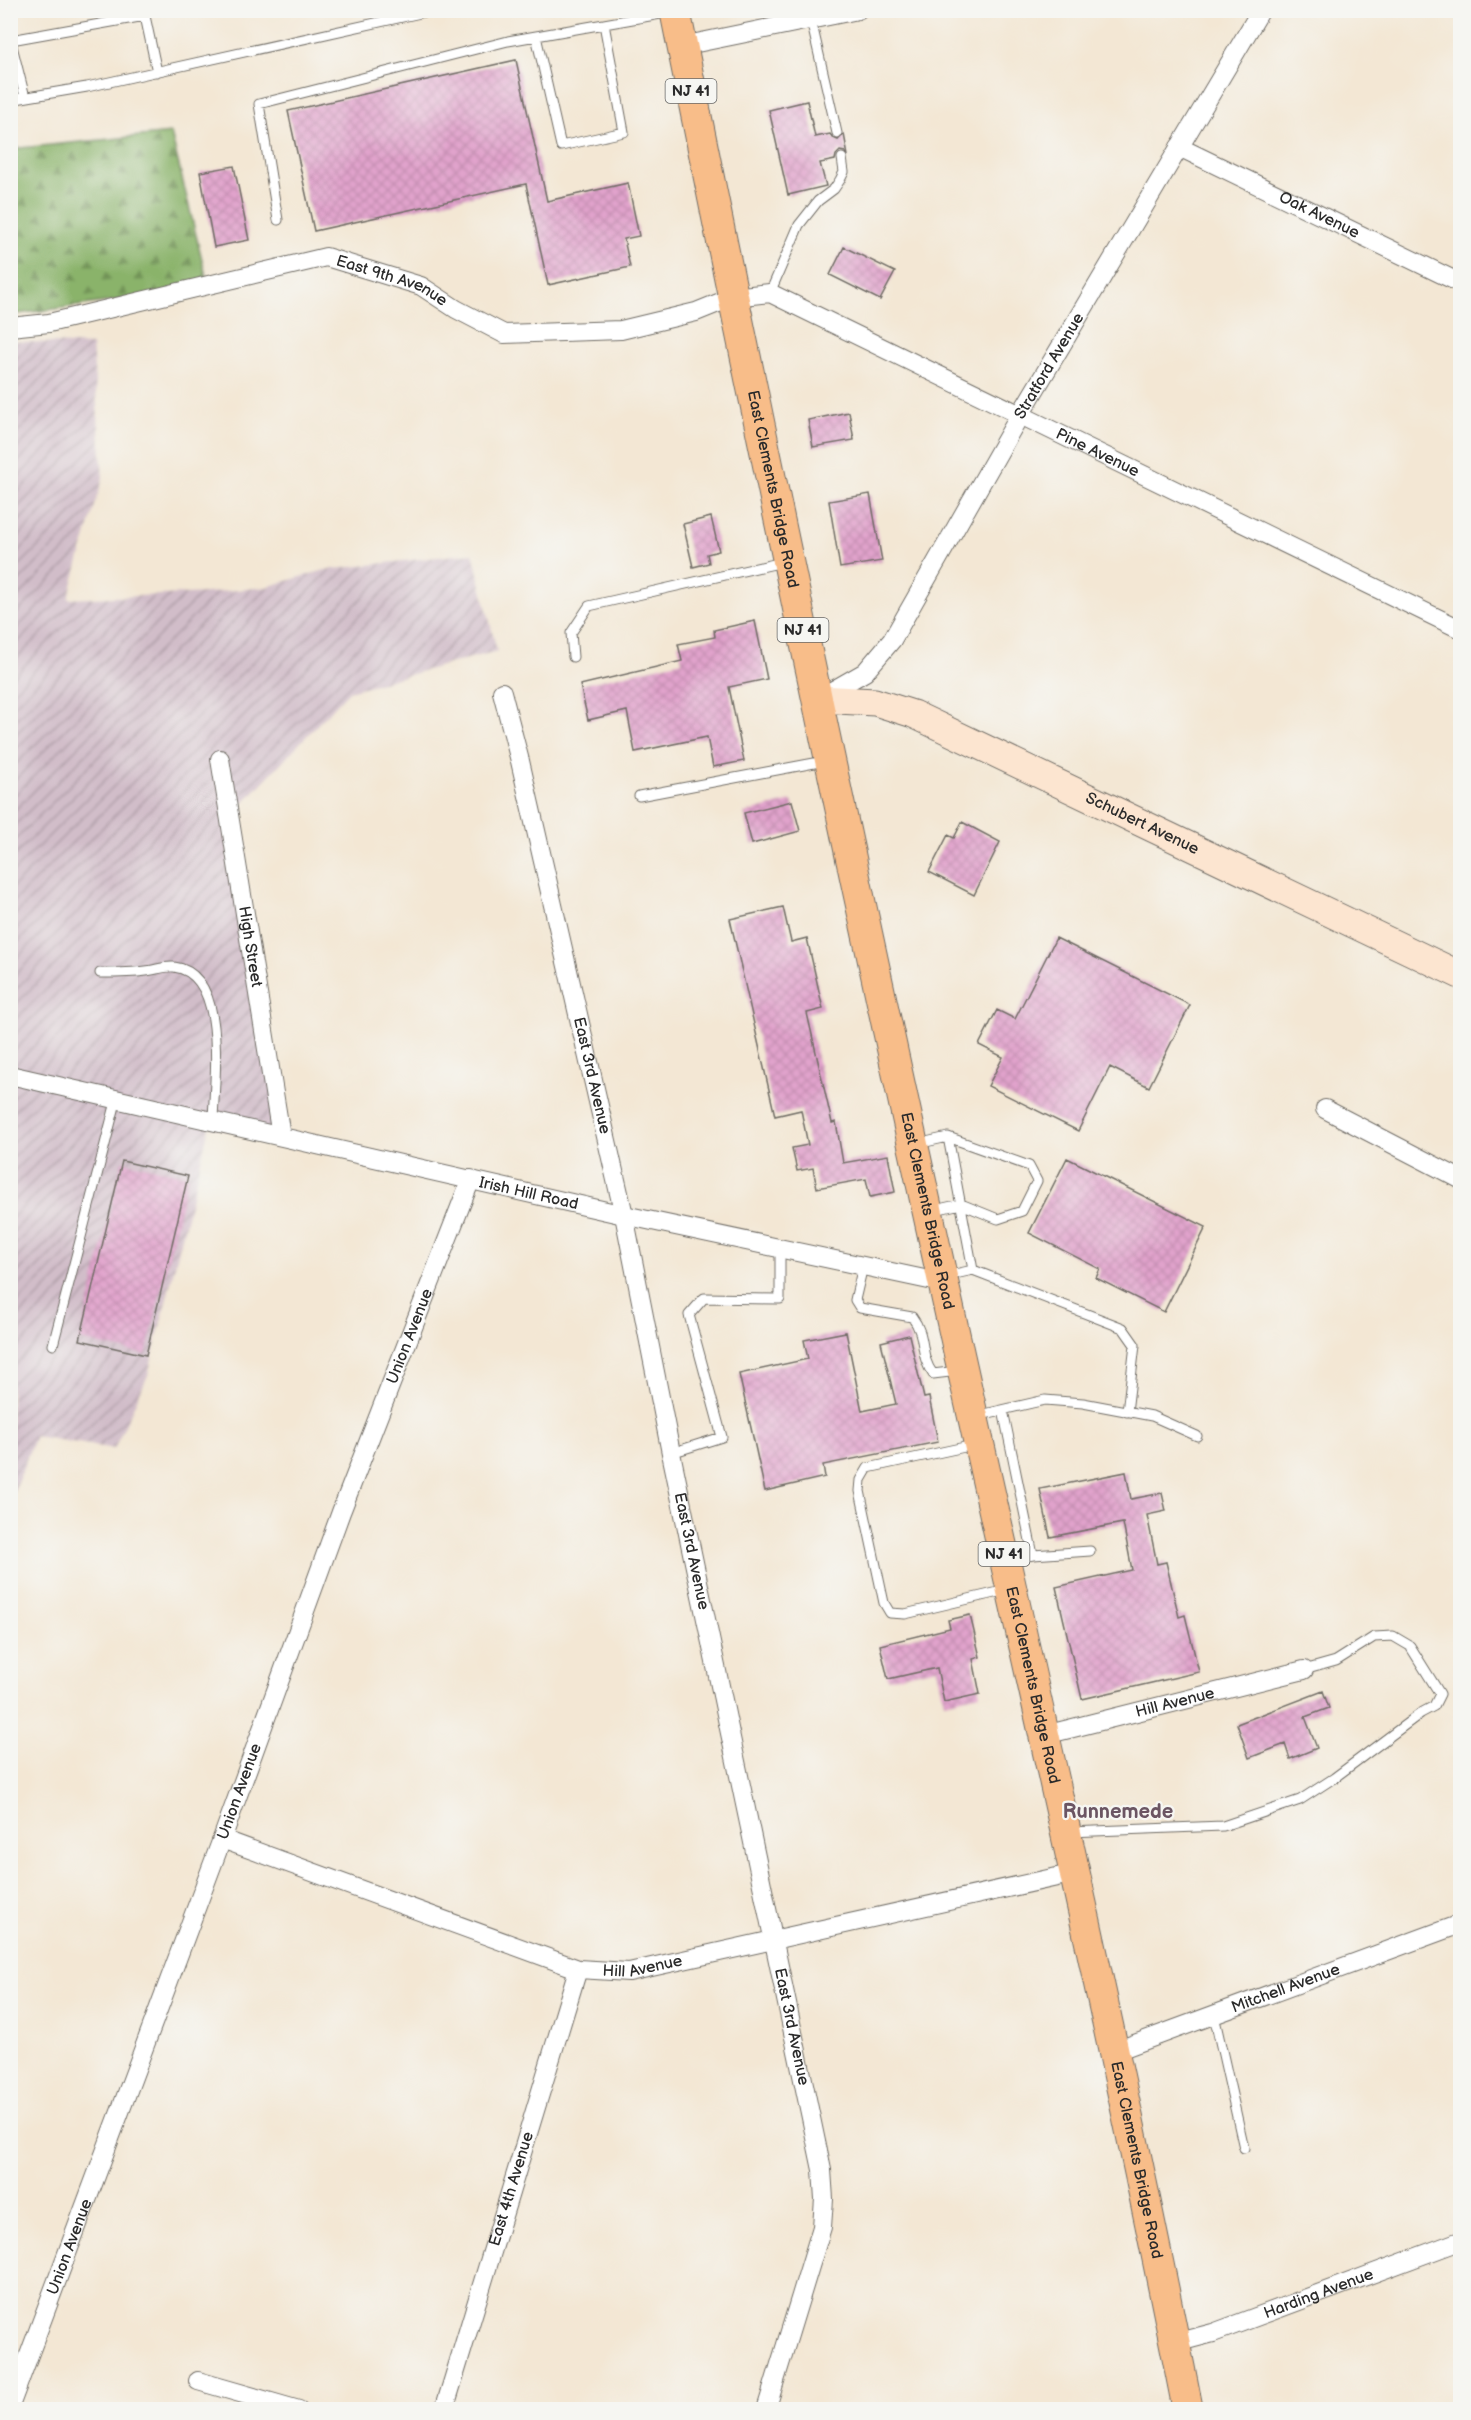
<svg xmlns="http://www.w3.org/2000/svg" width="1471" height="2420" viewBox="0 0 1471 2420" font-family="'Balsamiq Sans',sans-serif">
  <style>
    .industrial { fill: url(#industrial-furrows) }
    .forest { fill: url(#forest-firs); stroke: #5a6f4a; stroke-width: 1.5 }
    .building { fill: url(#building-cross-hatch) }
    .lines { fill: none; stroke-linecap: round; stroke-linejoin: round }
    .lane-casing { stroke: #716d66; stroke-width: 11 }
    .street-casing { stroke: #716d66; stroke-width: 20 }
    .secondary-casing { stroke: #716d66; stroke-width: 29 }
    .primary-casing { stroke: #716d66; stroke-width: 32 }
    .lane { stroke: #fff; stroke-width: 9 }
    .street { stroke: #fff; stroke-width: 18 }
    .secondary { stroke: #fce5d0; stroke-width: 27 }
    .primary { stroke: #f8bd89; stroke-width: 30 }
    .labels { text-anchor: middle; dominant-baseline: central; stroke-width: 4.5; stroke-linejoin: round; paint-order: stroke }
    .shield { fill: #f6f6f2; stroke: #686867; stroke-width: 1.5 }
    .shield-label { font-size: 15px; font-weight: bold; fill: #2b2b2b }
    .street-label { font-size: 16px; fill: #2b2b2b; stroke: #f6f6f2 }
    .quarter-label { font-size: 20px; font-weight: bold; fill: #6b5563; stroke: #f6f6f2 }
  </style>
  <defs>
    <pattern id="industrial-furrows" width="10" height="10" patternUnits="userSpaceOnUse" patternTransform="scale(1.5)"><rect width="10" height="10" fill="#d1bdc9"/><path d="M-1 1l2-2M0 10L10 0M9 11l2-2" fill="none" stroke="#aa9aa3"/></pattern>
    <pattern id="forest-firs" width="22" height="20" patternUnits="userSpaceOnUse" patternTransform="scale(1.5)"><rect width="22" height="20" fill="#8ab36a"/><path d="M5 1l3.5 6h-7zM16 11l3.5 6h-7z" fill="#719257"/></pattern>
    <pattern id="building-cross-hatch" width="8" height="8" patternUnits="userSpaceOnUse" patternTransform="scale(1.5)"><rect width="8" height="8" fill="#e1a3cc"/><path d="M0 0l8 8M0 8l8-8" fill="none" stroke="#c18caf"/></pattern>
  </defs>
  <rect width="100%" height="100%" fill="#f6f6f2"/>
  <filter id="ink" filterUnits="userSpaceOnUse"><feTurbulence type="fractalNoise" baseFrequency=".0167" numOctaves="2"/><feDisplacementMap in="SourceGraphic" scale="12" xChannelSelector="R" yChannelSelector="G"/><feConvolveMatrix kernelMatrix="1 2 1 2 8 2 1 2 1" color-interpolation-filters="sRGB"/></filter>
  <filter id="wash" filterUnits="userSpaceOnUse"><feTurbulence type="fractalNoise" baseFrequency=".008" numOctaves="4" result="noise"/><feDisplacementMap in="SourceGraphic" scale="24" xChannelSelector="R" yChannelSelector="G"/><feGaussianBlur stdDeviation="1.35" result="paint"/><feColorMatrix in="noise" values="0 0 0 0 0 0 0 0 0 0 0 0 0 0 0 0 0 1.4 0 .05"/><feComposite in="paint" operator="in"/></filter>
  <g filter="url(#wash)">
    <rect width="100%" height="100%" fill="#f3e7d4"/>
    <path class="industrial" d="M11,341L92,345L103,478L68,599L207,593L266,587L325,570L473,553L497,651L349,691L226,821L285,1140L209,1127L148,1375L114,1449L35,1436L11,1499Z"/>
    <path class="forest" d="M171,133L209,288L11,315L10,149Z"/>
    <g id="blocks">
      <path class="building" d="M516,60L547,201L628,183L639,236L624,239L630,267L548,285L526,184L314,231L288,111Z
        M807,101L815,137L830,134L833,138L838,140L844,134L848,156L845,152L840,151L836,155L835,160L820,163L826,186L788,195L769,110Z
        M234,166L249,240L214,247L200,172Z
        M844,247L895,272L880,300L830,275Z
        M849,412L854,440L813,447L808,420Z
        M870,494L882,561L840,568L829,501Z
        M711,517L719,551L707,554L709,563L693,567L683,524Z
        M755,621L767,679L729,687L744,761L713,767L707,737L635,752L627,711L588,720L580,685L682,661L678,644L715,637L714,630Z
        M792,801L800,831L752,844L744,813Z
        M962,822L1000,842L974,895L929,872L948,835L954,838Z
        M783,907L791,942L807,938L823,1009L807,1013L832,1123L836,1122L843,1163L888,1155L895,1192L870,1197L866,1179L817,1188L813,1168L797,1171L792,1148L808,1145L801,1110L775,1116L730,919Z
        M1056,938L1190,1005L1149,1087L1110,1067L1078,1131L988,1086L1003,1057L979,1045L997,1010L1015,1019Z
        M1067,1158L1206,1227L1164,1312L1096,1278L1100,1269L1029,1233Z
        M122,1161L188,1176L146,1355L80,1340Z
        M846,1332L862,1411L896,1404L881,1342L909,1335L924,1398L929,1397L938,1442L823,1465L825,1477L765,1491L739,1374L808,1359L804,1340Z
        M1126,1472L1131,1499L1162,1493L1166,1511L1147,1515L1157,1564L1166,1562L1179,1617L1185,1615L1199,1672L1082,1699L1056,1587L1132,1570L1123,1523L1050,1537L1040,1489Z
        M970,1615L980,1657L973,1659L980,1694L944,1702L937,1668L888,1679L880,1645L950,1628L948,1620Z
        M1323,1691L1329,1708L1305,1717L1317,1748L1290,1759L1285,1744L1249,1758L1237,1724Z"/>
    </g>
  </g>
  <g filter="url(#ink)">
    <use href="#blocks" fill-opacity="0" stroke="#716d66" stroke-width="1.5"/>
    <g class="lines">
      <g class="lane-casing">
        <path id="lane" d="M145,16L157,72
          M811,20L837,133
          M536,36L561,146L624,132L604,24
          M10,38L25,97
          M11,40L145,16L144,10
          M10,100L87,87L434,10
          M278,220L259,104L508,41L672,12
          M770,293L799,225L818,201L834,189L840,180L844,172L842,158
          M573,657L571,633L589,606L783,562
          M639,796L825,761
          M100,973C115,973 131,973 146,971C155,970 165,966 174,967C229,974 214,1082 213,1120
          M948,1137L973,1270
          M917,1144L948,1137L1029,1166L1037,1181L1022,1211L998,1219L961,1204L930,1211
          M863,1266L855,1300L860,1308L912,1317C927,1336 919,1356 933,1374L958,1371
          M946,1276L973,1270L1123,1328L1135,1345L1127,1412
          M53,1345L117,1098
          M1003,1410L1033,1555
          M976,1416L1045,1400L1083,1403L1152,1416L1197,1436
          M974,1445L868,1468L861,1480L860,1491L884,1603L890,1613L905,1614L1007,1590
          M671,1453L722,1437L689,1315L704,1298L780,1299V1248
          M1008,1560L1033,1555L1090,1551
          M1069,1832L1223,1826L1300,1800L1334,1778L1421,1713L1434,1706L1440,1694L1410,1646L1393,1636L1374,1637L1336,1661L1304,1670
          M1214,2015L1244,2148"/>
      </g>
      <g class="street-casing">
        <g id="street">
          <path d="M682,46L858,10"/>
          <path id="s1" d="M1179,147L1460,283"/>
          <path id="s2" d="M10,327L49,323L326,257L421,286L456,309L504,334L621,330L696,312L733,297L770,293L1460,629"/>
          <path id="s3" d="M502,692L520,761L624,1215L671,1453L822,2170L824,2199L822,2227L766,2410"/>
          <path id="s4" d="M818,699L865,672L892,640L1020,415L1261,10"/>
          <path id="s5" d="M220,759L281,1136"/>
          <path id="s6" d="M10,1075L624,1215L943,1283"/>
          <path d="M1325,1109L1460,1179"/>
          <path id="s7" d="M1045,1735L1304,1670"/>
          <path id="s8" d="M222,1839L578,1969L629,1972L1075,1873"/>
          <path id="s9" d="M1113,2052L1460,1924"/>
          <path id="s10" d="M1175,2343L1213,2333L1460,2241"/>
          <path d="M198,2381L299,2410"/>
          <path id="s11" d="M10,2406L222,1839L341,1512L471,1179"/>
          <path id="s12" d="M444,2410L578,1969"/>
        </g>
      </g>
      <g class="secondary-casing">
        <g id="secondary">
          <path id="s13" d="M818,699L875,702L913,714L1460,975"/>
        </g>
      </g>
      <g class="primary-casing">
        <g id="primary">
          <path id="s14" d="M675,10C760,433 849,856 942,1277C1025,1654 1113,2030 1188,2410"/>
        </g>
      </g>
      <use href="#lane" class="lane"/>
      <use href="#street" class="street"/>
      <use href="#secondary" class="secondary"/>
      <use href="#primary" class="primary"/>
    </g>
  </g>
  <g class="labels">
    <g class="shield">
      <rect x="665.5" y="79" width="51" height="24" rx="4.5"/>
      <rect x="777.5" y="618" width="51" height="24" rx="4.5"/>
      <rect x="978.5" y="1542" width="51" height="24" rx="4.5"/>
    </g>
    <g class="shield-label">
      <text x="691" y="91">NJ 41</text>
      <text x="803" y="630">NJ 41</text>
      <text x="1004" y="1554">NJ 41</text>
    </g>
    <g class="street-label">
      <text stroke="none"><textPath href="#s1" startOffset="156">Oak Avenue</textPath></text>
      <text stroke="none"><textPath href="#s2" startOffset="394">East 9th Avenue</textPath></text>
      <text stroke="none"><textPath href="#s4" startOffset="412">Stratford Avenue</textPath></text>
      <text stroke="none"><textPath href="#s2" startOffset="1155">Pine Avenue</textPath></text>
      <text stroke="none"><textPath href="#s14" startOffset="489">East Clements Bridge Road</textPath></text>
      <text stroke="none"><textPath href="#s13" startOffset="351">Schubert Avenue</textPath></text>
      <text stroke="none"><textPath href="#s5" startOffset="190">High Street</textPath></text>
      <text stroke="none"><textPath href="#s3" startOffset="394">East 3rd Avenue</textPath></text>
      <text stroke="none"><textPath href="#s6" startOffset="532">Irish Hill Road</textPath></text>
      <text stroke="none"><textPath href="#s14" startOffset="1227">East Clements Bridge Road</textPath></text>
      <text stroke="none"><textPath href="#s11" startOffset="1142">Union Avenue</textPath></text>
      <text stroke="none"><textPath href="#s3" startOffset="880">East 3rd Avenue</textPath></text>
      <text stroke="none"><textPath href="#s14" startOffset="1713">East Clements Bridge Road</textPath></text>
      <text stroke="none"><textPath href="#s7" startOffset="134">Hill Avenue</textPath></text>
      <text stroke="none"><textPath href="#s11" startOffset="656">Union Avenue</textPath></text>
      <text stroke="none"><textPath href="#s8" startOffset="444">Hill Avenue</textPath></text>
      <text stroke="none"><textPath href="#s9" startOffset="184">Mitchell Avenue</textPath></text>
      <text stroke="none"><textPath href="#s3" startOffset="1366">East 3rd Avenue</textPath></text>
      <text stroke="none"><textPath href="#s14" startOffset="2199">East Clements Bridge Road</textPath></text>
      <text stroke="none"><textPath href="#s12" startOffset="231">East 4th Avenue</textPath></text>
      <text stroke="none"><textPath href="#s11" startOffset="170">Union Avenue</textPath></text>
      <text stroke="none"><textPath href="#s10" startOffset="152">Harding Avenue</textPath></text>
    </g>
    <g class="quarter-label">
      <text x="1118" y="1812">Runnemede</text>
    </g>
  </g>
  <rect width="1471" height="2420" fill="none" stroke="#f6f6f2" stroke-width="36"/>
</svg>
